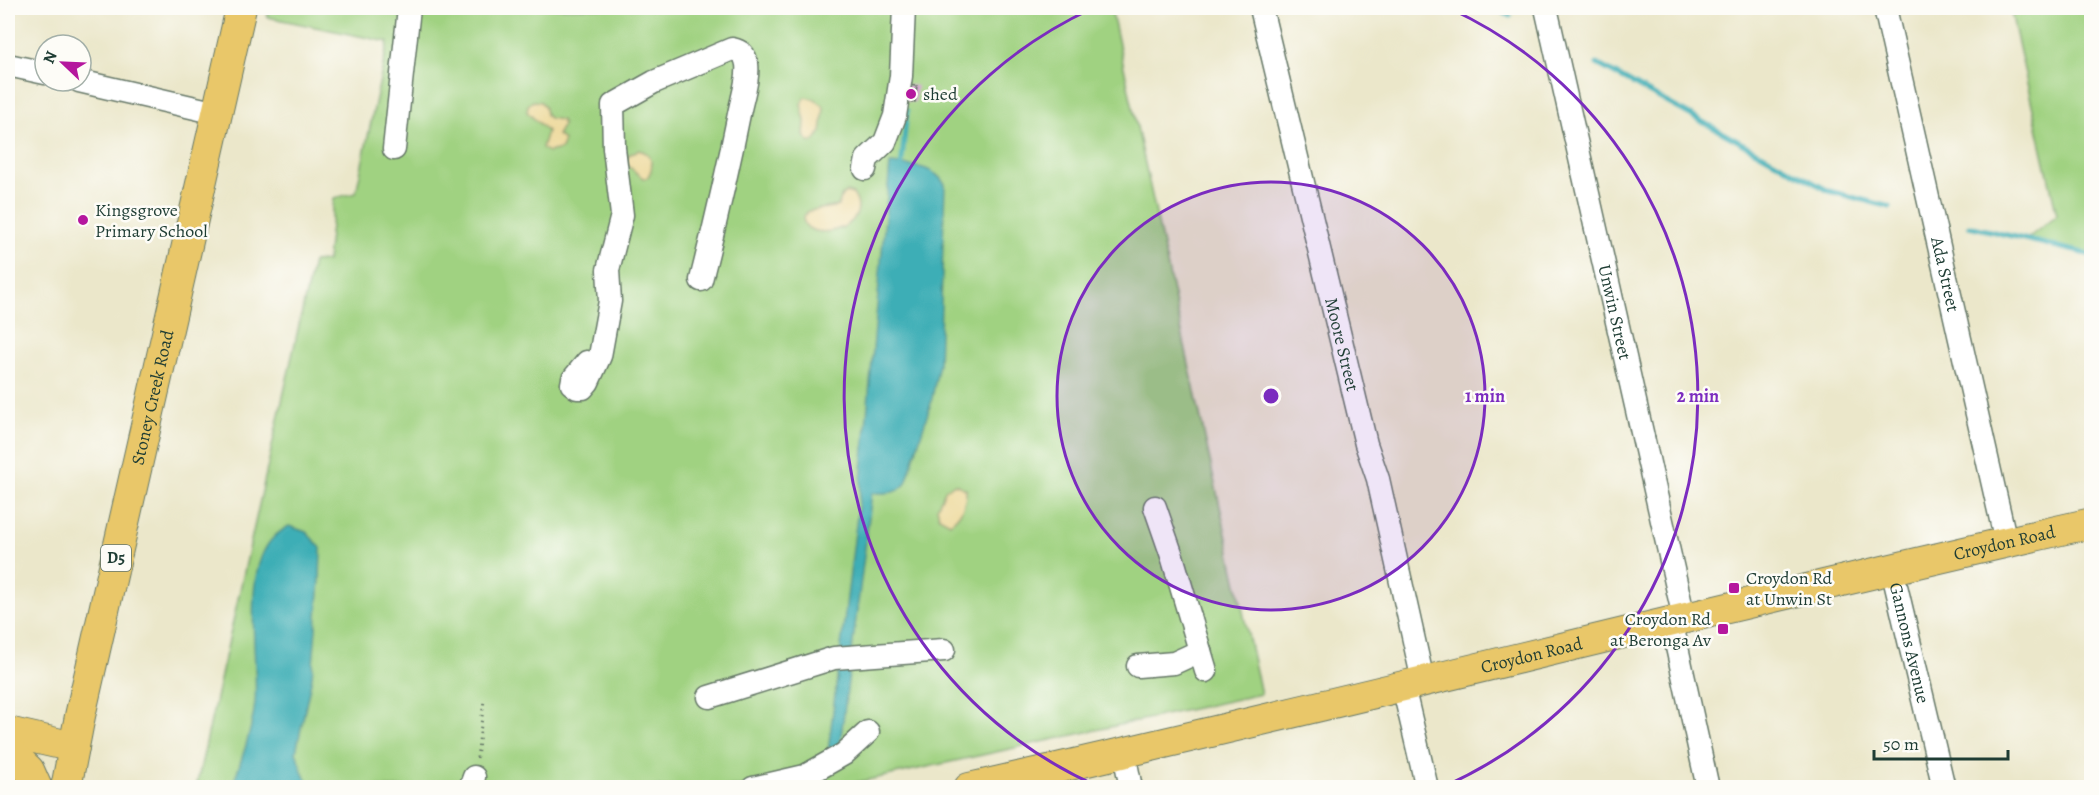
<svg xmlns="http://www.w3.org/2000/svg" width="2099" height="795" viewBox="0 0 2099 795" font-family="Alegreya,serif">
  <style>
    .green { fill: #a0d281; stroke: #60885a; stroke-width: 1.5 }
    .sand { fill: #eeda9e; stroke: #868c69; stroke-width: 1.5 }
    .water { fill: #3daeb6; stroke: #2e7675; stroke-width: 1.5 }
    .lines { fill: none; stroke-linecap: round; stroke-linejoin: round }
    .stream { stroke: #3daeb6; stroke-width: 5 }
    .building { fill: #cc8dc8 }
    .minor-casing { stroke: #667868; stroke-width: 25 }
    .major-casing { stroke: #667868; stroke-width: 32 }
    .path { stroke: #667868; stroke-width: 3; stroke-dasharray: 1.5 4.5; stroke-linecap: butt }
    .minor { stroke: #fff; stroke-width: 22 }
    .major { stroke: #e9c769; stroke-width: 30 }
    .ring { fill: none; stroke: #7b2cbf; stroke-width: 3 }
    .poi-dot { fill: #b5179e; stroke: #fdfcf7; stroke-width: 2 }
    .labels { text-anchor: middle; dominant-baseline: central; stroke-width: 5; stroke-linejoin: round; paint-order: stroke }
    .shield { fill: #fdfcf7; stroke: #62766e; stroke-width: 1.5 }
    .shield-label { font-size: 16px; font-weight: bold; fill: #1f3d34 }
    .poi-label { font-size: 18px; fill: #1f3d34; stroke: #fdfcf7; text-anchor: start }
    .street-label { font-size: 18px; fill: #1f3d34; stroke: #fdfcf7 }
    .centre { fill: #7b2cbf; stroke: #fdfcf7; stroke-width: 3 }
    .ring-label { font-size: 18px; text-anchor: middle; font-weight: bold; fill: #7b2cbf; stroke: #fdfcf7; stroke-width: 5; stroke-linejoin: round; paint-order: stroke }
  </style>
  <rect width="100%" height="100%" fill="#fdfcf7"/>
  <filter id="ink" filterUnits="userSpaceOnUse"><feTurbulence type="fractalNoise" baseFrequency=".0167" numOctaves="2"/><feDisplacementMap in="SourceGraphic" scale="12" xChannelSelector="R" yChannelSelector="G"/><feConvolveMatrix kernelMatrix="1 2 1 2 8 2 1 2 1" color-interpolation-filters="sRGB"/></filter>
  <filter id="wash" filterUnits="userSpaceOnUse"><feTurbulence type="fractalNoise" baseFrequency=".008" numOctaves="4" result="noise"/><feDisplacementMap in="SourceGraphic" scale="24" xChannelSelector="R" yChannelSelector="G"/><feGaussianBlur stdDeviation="1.35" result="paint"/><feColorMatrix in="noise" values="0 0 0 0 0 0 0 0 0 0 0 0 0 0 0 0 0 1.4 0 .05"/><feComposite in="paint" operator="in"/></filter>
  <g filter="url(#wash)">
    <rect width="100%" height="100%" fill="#ebe7ca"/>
    <path class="green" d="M269,8H1111L1261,694L836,787L196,788L313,262L327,261L334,198L356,193L388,42L267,17Z
      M2010,8H2091V253L2027,239L2057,215Z"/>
    <path class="sand" d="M805,97L815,99L824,107L821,132L813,142H809L804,136L805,121L801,104Z
      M533,101L541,102L545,108L546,115L549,118L561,120L563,125L557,135L564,140L561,149L548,152L542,148L547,131L527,112L528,105Z
      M638,150C653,152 655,167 647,178H643L627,165V156Z
      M846,192L853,194C877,228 805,246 803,218L808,211L838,206L842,195Z
      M955,484L966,489C967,503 961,516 950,523L939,517L937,507L946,489Z"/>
    <path class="water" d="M890,164C911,166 932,164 945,184L939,364L931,403L906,483C897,495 885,493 872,493L839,752H828L860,492Z
      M289,526L306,532L321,548L320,580L312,677L296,752L303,774L311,787H232C241,761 252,731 255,703C259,659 240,570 274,537C278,533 284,529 289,526Z"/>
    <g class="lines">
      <path class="stream" d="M1495,8L1510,16
        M1597,64L1829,191L1890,207
        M901,169L907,111
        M1969,226L2092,255"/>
    </g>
    <g id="blocks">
      <path class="building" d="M906,85L917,86L915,102L904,101Z"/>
    </g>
  </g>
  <g filter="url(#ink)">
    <use href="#blocks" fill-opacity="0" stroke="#667868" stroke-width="1.5"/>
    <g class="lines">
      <g class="minor-casing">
        <g id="minor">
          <path id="s1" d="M1261,8L1366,444L1378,479L1423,681"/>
          <path id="s2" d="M1546,8L1684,618"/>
          <path id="s3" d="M1885,8L2006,542"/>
          <path d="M8,65L45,73"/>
          <path d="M79,81L217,113"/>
          <path d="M394,149L409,8"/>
          <path d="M865,169L867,159L885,142L895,116L901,76L904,8"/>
          <path d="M587,362L573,379L572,384L577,388H583L588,382L600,356L610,301L608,270L622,215L614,148L613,105L654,82L732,49C741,51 745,54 747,64C749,79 742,98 739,114C728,169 715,225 701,280"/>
          <path d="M1155,507L1172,556L1206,671"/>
          <path id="s4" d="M1892,569L1944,788"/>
          <path d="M1671,620L1708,788"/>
          <path d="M1138,666L1174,663L1200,651"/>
          <path d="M1403,686L1427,788"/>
          <path d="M709,697L834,658L944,650"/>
          <path d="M1124,753L1131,788"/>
          <path d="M470,788L474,777"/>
          <path d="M753,788L805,776L844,754L868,732"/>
        </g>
      </g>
      <g class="major-casing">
        <g id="major">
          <path d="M8,732L74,747"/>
          <path d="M8,750L29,770L37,788"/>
          <path id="s5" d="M66,788L80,716L241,8"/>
          <path id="s6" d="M969,788C1344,704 1716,607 2092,523"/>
        </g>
      </g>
      <path class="path" d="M477,758L484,700"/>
      <use href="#minor" class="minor"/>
      <use href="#major" class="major"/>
    </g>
  </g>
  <circle cx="1271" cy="396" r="214" fill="#7b2cbf" fill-opacity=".12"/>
  <g class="ring">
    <circle cx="1271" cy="396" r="214"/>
    <path d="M1097 786A427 427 0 0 1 1091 9M1451 9A427 427 0 0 1 1445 786"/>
  </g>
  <g class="poi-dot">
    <circle cx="911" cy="94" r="6"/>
    <circle cx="83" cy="220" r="6"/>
    <rect x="1728" y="582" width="12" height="12" rx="3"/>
    <rect x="1717" y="623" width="12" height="12" rx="3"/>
  </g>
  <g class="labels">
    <rect class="shield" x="101" y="545" width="30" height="26" rx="4.5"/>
    <g class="shield-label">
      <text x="116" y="558">D5</text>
    </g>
    <g class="poi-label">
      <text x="923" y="94">shed</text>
      <text x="95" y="210">Kingsgrove<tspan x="95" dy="21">Primary School</tspan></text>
      <text x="1746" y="578">Croydon Rd<tspan x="1746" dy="21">at Unwin St</tspan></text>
      <text x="1711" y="619" text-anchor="end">Croydon Rd<tspan x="1711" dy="21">at Beronga Av</tspan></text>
    </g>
    <g class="street-label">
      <text stroke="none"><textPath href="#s3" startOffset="273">Ada Street</textPath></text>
      <text stroke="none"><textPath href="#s2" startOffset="312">Unwin Street</textPath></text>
      <text stroke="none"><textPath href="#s1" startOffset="346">Moore Street</textPath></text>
      <text stroke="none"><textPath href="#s5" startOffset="400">Stoney Creek Road</textPath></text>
      <text stroke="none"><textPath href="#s6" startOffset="1064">Croydon Road</textPath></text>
      <text stroke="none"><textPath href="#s4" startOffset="76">Gannons Avenue</textPath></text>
      <text stroke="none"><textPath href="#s6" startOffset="578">Croydon Road</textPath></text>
    </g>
  </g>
  <circle cx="1271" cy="396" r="9" class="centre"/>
  <g class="ring-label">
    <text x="1485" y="402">1 min</text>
    <text x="1698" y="402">2 min</text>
  </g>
  <rect width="2099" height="795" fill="none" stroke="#fdfcf7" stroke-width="30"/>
  <g transform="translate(63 63) rotate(293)"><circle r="28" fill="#fdfcf7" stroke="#a4b0a9" stroke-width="1.5"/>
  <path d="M0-4.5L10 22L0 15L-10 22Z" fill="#b5179e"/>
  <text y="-9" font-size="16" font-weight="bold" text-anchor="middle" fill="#1f3d34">N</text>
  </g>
  <path d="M1874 750v9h134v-9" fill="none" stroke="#1f3d34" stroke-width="3"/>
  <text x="1883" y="750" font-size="18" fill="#1f3d34" stroke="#fdfcf7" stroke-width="4.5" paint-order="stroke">50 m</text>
</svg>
